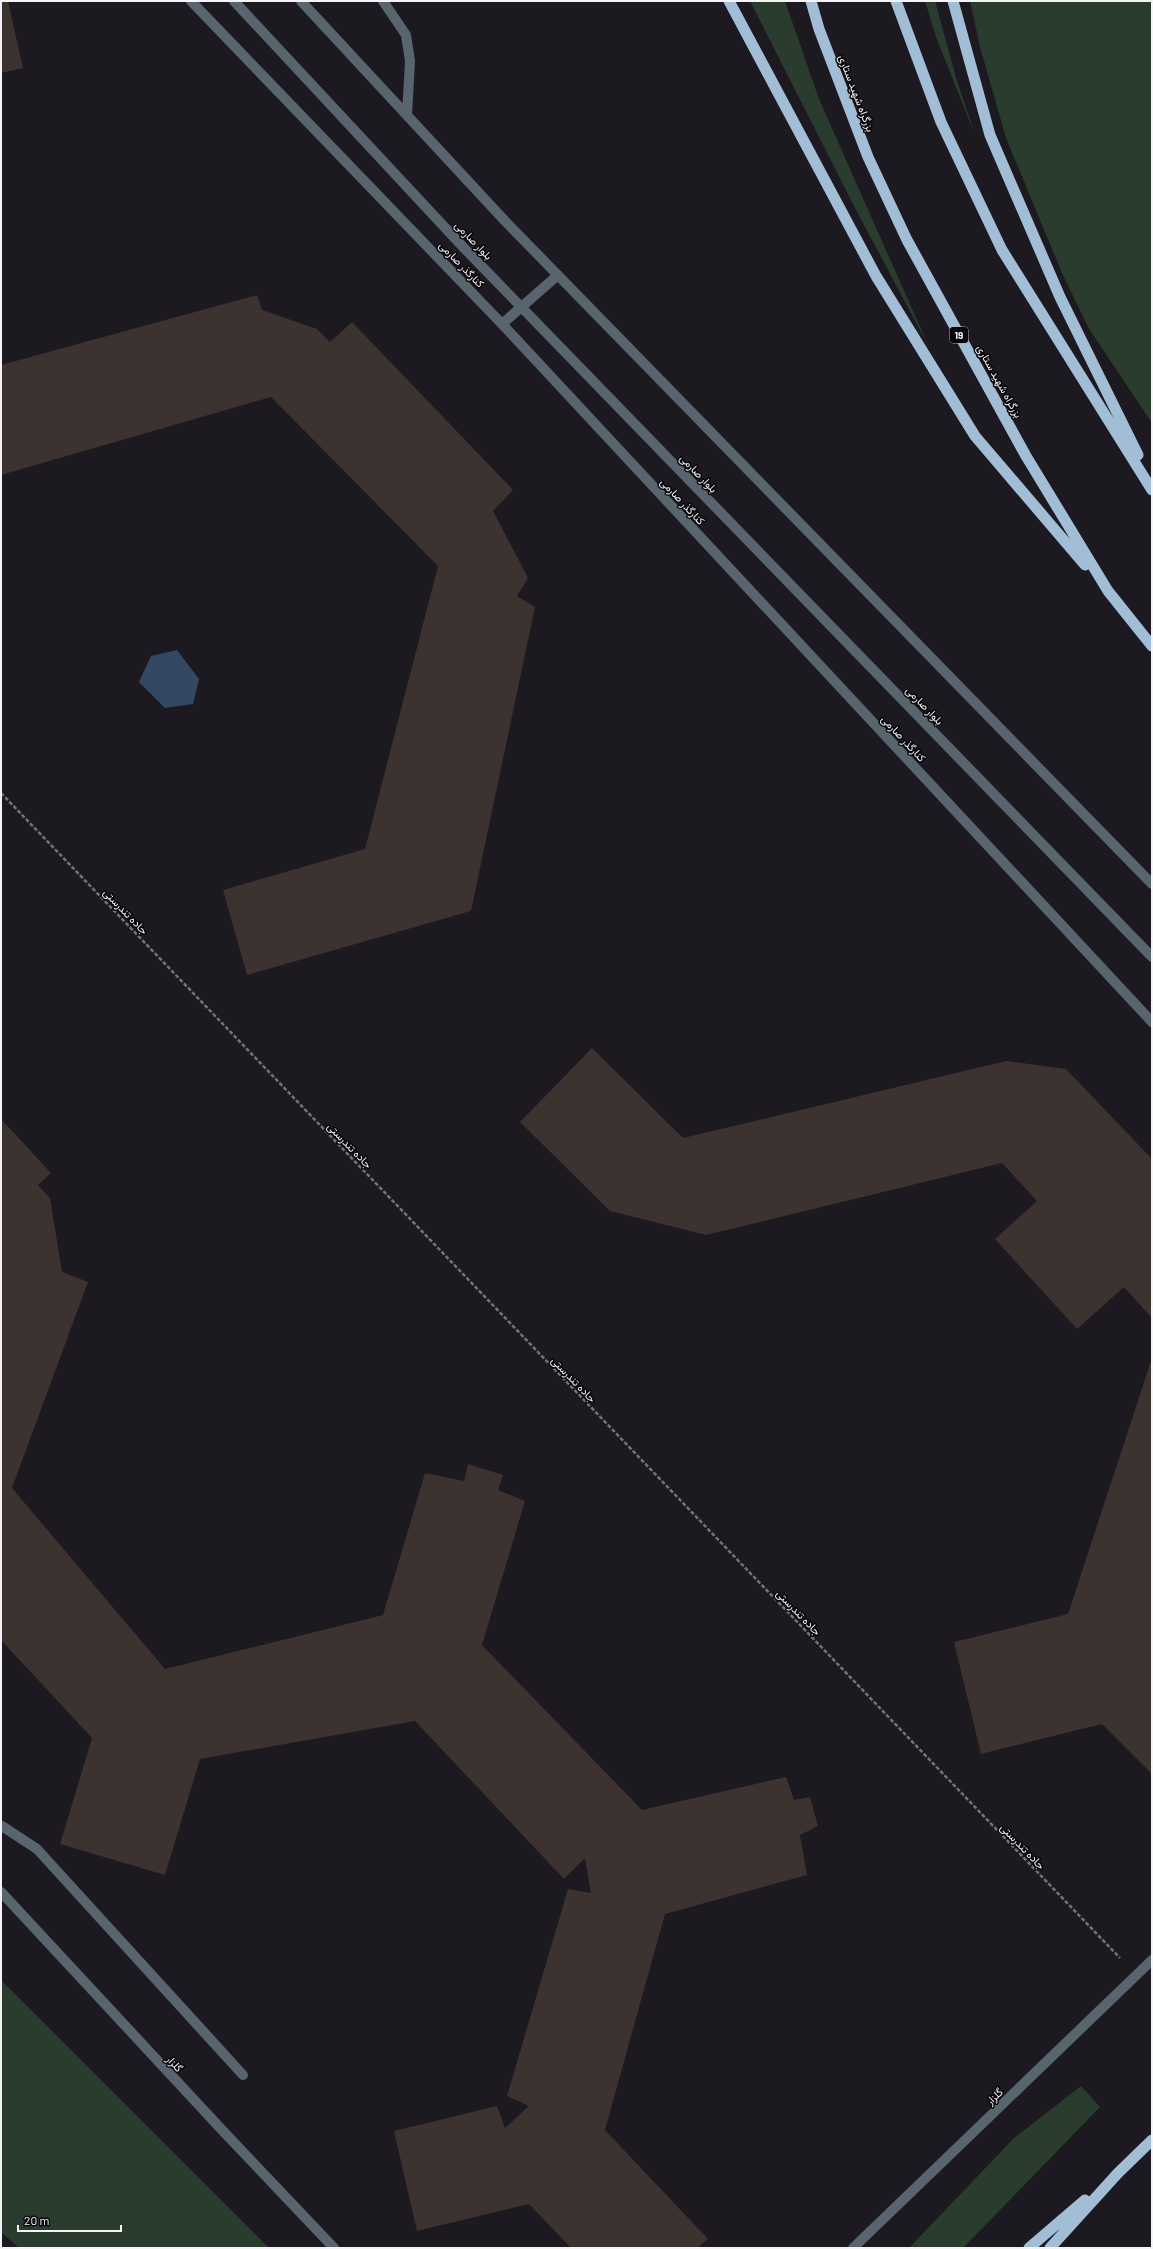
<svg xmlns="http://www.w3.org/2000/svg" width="1153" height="2249" viewBox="0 0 1153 2249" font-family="Barlow,Vazirmatn,sans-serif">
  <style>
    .green { fill: #293c2e }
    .water { fill: #334861 }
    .building { fill: #3c322f }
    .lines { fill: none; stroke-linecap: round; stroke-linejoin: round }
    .path { stroke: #75727a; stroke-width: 2.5; stroke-dasharray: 4 2; stroke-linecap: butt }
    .service { stroke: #58646e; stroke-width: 10 }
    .minor { stroke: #58646e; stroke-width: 10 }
    .tertiary { stroke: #58646e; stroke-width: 10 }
    .trunk { stroke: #a2bdd6; stroke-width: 11 }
    .labels { text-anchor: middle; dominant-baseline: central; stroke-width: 3; stroke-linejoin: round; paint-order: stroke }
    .shield { fill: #060508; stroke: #adabb0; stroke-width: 1 }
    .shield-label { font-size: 10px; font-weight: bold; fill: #f5f2f8 }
    .street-label { font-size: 11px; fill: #f5f2f8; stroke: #060508 }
  </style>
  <rect width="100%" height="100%" fill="#1c1921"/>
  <path class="green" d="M750,1H785L819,99L929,347L856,210Z
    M925,1H935L957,81L976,137L936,37Z
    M970,1H1152V423L1089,329L1062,273L1006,138L980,47Z
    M1,1980L269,2248H19L1,2232Z
    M1081,2086L1100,2107L963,2248H909L1014,2138Z"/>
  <path class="water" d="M177,650L199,679L193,704L165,708L139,682L151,656Z"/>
  <path class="building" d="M1,1H8L23,68L1,73Z
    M257,295L262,310L317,329L330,342L352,322L513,490L493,511L528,578L517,596L535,607L471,911L247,975L223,890L365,849L438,566L271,397L1,475V365Z
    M592,1048L683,1138L1006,1061L1066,1069L1152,1159V1318L1124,1287L1077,1329L995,1239L1037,1201L1002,1163L706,1235L610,1211L520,1122Z
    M1,1119L51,1173L38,1185L50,1198L62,1272L88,1282L12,1488L165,1669L383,1615L425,1473L464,1481L468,1464L503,1475L498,1490L525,1501L482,1645L642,1810L786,1777L794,1800L810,1797L818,1826L800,1835L807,1875L665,1914L605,2130L708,2239L697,2248H571L529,2204L417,2231L394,2131L497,2106L505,2128L529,2106L507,2096L568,1889L591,1893L585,1858L564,1879L415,1721L200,1759L165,1875L60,1844L92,1738L1,1640Z
    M1152,1358V1774L1102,1724L981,1754L954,1642L1068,1614Z"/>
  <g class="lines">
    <path class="path" d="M1,793L1120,1958"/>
    <path class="service" d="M383,1L406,35L410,61L407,115"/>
    <path class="minor" d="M191,1L502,324L1152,1022
      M1,1828L2,1826L37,1849L243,2075"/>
    <path class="tertiary" d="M234,1L464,248L1152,957
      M301,1L505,221L1152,884
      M502,324L558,275
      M1,1892L223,2131L334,2248
      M853,2248L1152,1960"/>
    <path class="trunk" d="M729,1L876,276L975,436L1085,565
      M811,1L819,29L868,157L907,240L1026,456L1108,591L1152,646
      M896,1L941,122L1002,250L1152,490
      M953,1L990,135L1060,297L1138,455
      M1029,2248L1085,2200
      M1050,2248L1118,2173L1152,2140"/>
  </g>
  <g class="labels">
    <rect class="shield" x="950" y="327" width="18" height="16" rx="3"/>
    <g class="shield-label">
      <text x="959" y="335">19</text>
    </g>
    <g class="street-label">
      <text transform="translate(857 93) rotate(69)">بزرگراه شهید ستاری</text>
      <text transform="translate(474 240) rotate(46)">بلوار صارمی</text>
      <text transform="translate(462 264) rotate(46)">کنارگذر صارمی</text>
      <text transform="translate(1000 381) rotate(61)">بزرگراه شهید ستاری</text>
      <text transform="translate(699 473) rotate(46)">بلوار صارمی</text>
      <text transform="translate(683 501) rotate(47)">کنارگذر صارمی</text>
      <text transform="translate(925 705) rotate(46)">بلوار صارمی</text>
      <text transform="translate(904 738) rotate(47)">کنارگذر صارمی</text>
      <text transform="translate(126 911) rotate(46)">جاده تندرستی</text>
      <text transform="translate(350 1145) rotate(46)">جاده تندرستی</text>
      <text transform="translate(574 1379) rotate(46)">جاده تندرستی</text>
      <text transform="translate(799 1612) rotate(46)">جاده تندرستی</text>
      <text transform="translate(1023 1846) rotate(46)">جاده تندرستی</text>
      <text transform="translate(175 2063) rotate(47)">گلزار</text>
      <text transform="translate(994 2096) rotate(-44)">گلزار</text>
    </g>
  </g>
  <rect width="1153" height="2249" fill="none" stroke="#f5f2f8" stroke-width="4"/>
  <path d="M18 2225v6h103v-6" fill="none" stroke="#f5f2f8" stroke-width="2"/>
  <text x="24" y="2225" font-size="12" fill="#f5f2f8" stroke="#060508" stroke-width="3" paint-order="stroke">20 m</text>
</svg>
